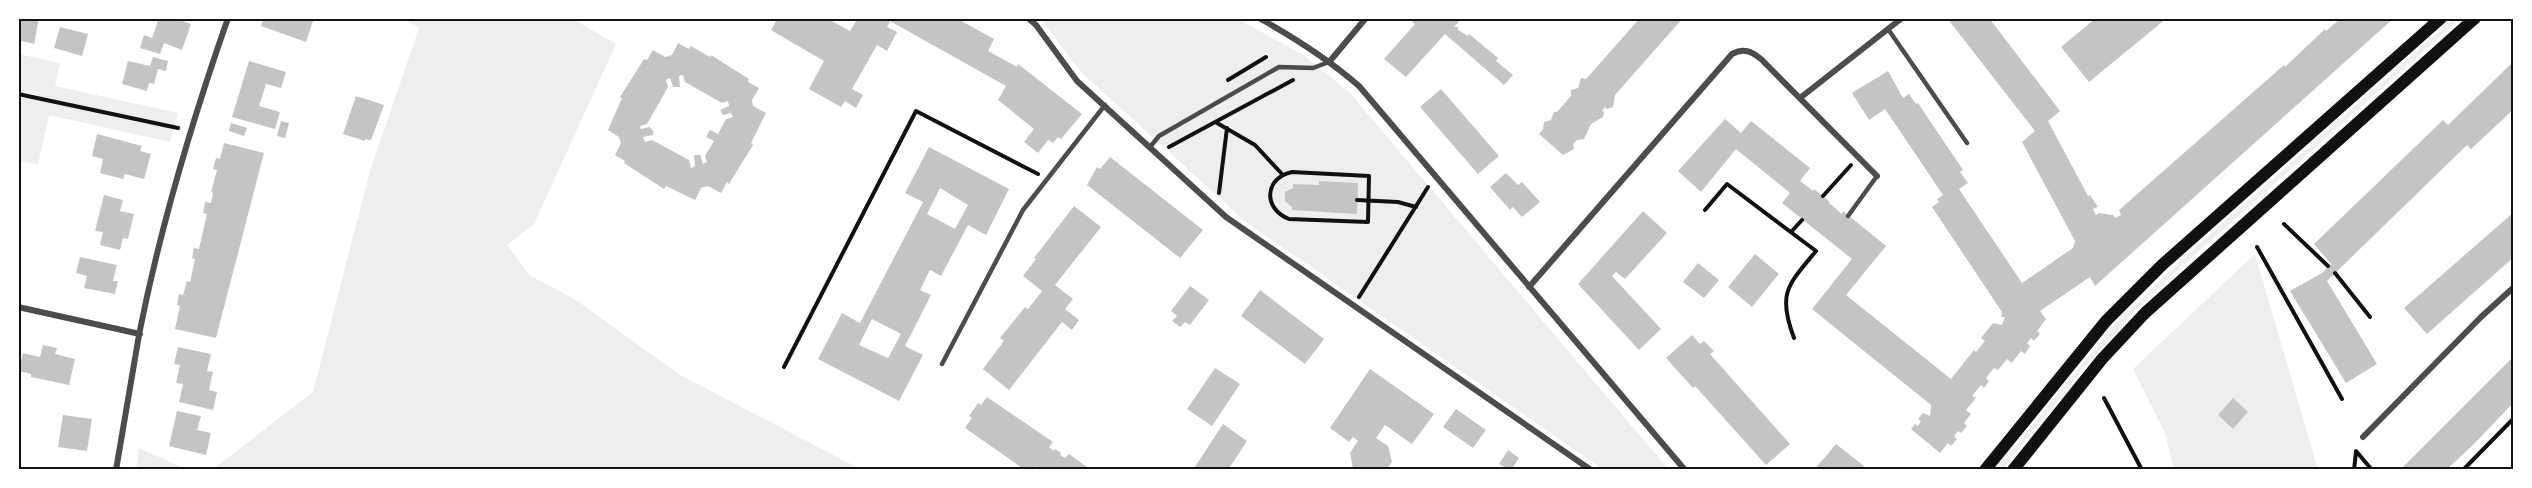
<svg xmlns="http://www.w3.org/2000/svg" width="2532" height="488" viewBox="0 0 2532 488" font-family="'Source Sans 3',sans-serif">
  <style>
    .green { fill: #eee }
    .building { fill: #c4c4c4; fill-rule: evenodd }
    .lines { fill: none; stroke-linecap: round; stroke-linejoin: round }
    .path { stroke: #111; stroke-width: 4 }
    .service { stroke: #4c4c4c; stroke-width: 4.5 }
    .minor { stroke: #4c4c4c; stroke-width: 6 }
    .secondary { stroke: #111; stroke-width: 12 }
    .neatline { fill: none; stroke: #111; stroke-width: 2 }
  </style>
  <rect width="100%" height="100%" fill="#fff"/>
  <path class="green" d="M401,18H571L616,44L534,224L507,245L529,275L576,300L680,375L862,470H212L313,392L370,171L419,28Z
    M1040,18H1236L1305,56L1350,93L1669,470H1604L1246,222L1081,72Z
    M2454,18H2461L2189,260L2133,313L2082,370L2002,470H1996L2115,324L2179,262Z
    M18,54L60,63L55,86L178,113L170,142L49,115L38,165L18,160Z
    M2255,254L2318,470H2174L2165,433L2133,369Z
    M139,448L188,470H136Z"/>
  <path class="building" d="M18,18H39L34,44L18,40Z
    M159,18H174L191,24L182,50L164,43L160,54L140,48L144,35L152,38Z
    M264,18H314L306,42L261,26Z
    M778,18H826L850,31L858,18H956L994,39L988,51L1017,67L1018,64L1082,114L1061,139L1058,137L1053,143L1048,140L1038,153L1024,142L1034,129L998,100L1006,86L890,21L887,27L897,32L887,51L877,45L852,89L863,95L856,108L845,101L841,107L809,89L824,61L771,30Z
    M1415,18H1462L1454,27H1458V30L1468,36L1469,34L1498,58L1496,61L1513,75L1504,85L1445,34L1406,77L1384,59L1415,24L1412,22Z
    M1640,18H1683L1615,95L1613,107L1607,109L1605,107L1602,111L1604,112L1603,117L1591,124L1584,139L1577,140L1573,144L1574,149L1563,155L1539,134L1543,129L1544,122L1551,120L1554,112H1557L1571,96V90L1578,88L1581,78L1586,79Z
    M1947,18H1989L2060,111L2048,121L2088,196L2090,195L2098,207L2093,209L2096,215L2099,213L2113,215L2115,218L2121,215L2119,210L2284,65L2285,67L2325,29L2326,31L2341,18H2394L2095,286L2090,277L2040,311L2046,319L2037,331L2040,334L2034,341L2031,338L2027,343L2030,346L2025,354L2021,351L2012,363L2007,359L1998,370L1994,368L1986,378L1989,381L1984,388L1981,385L1972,396L1976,398L1966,410L1971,414L1964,423L1967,426L1961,433L1958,431L1954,436L1957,439L1951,446L1948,443L1940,453L1911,429L1915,424L1918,426L1921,421L1918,419L1923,413L1930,416L1931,405L1812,309L1852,259L1782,203L1790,193L1736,149L1701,192L1678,171L1725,119L1741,133L1751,121L1810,168L1800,181L1813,191L1814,189L1830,202L1829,203L1842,214L1843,211L1886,246L1846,295L1951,379L1974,350L1976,352L1985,341L1981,338L1993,323L2002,325L2005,317H2001L2002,312L1932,207L1939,202L1937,199L1943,195L1885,109L1869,120L1852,93L1888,71L1903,98L1909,94L1916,104L1918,103L1963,170L1960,172L1968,183L1959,189L2022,283L2073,248L2075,241L2022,142L2035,131Z
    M2096,18H2167L2089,82L2061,47Z
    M60,27L88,34L82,56L54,48Z
    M678,43L689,49L691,46L710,57L711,55L749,79L748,82L759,88L752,100L753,106L766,113L751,143L753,145L729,184L727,182L721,193L708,186L701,188L695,200L666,186L664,189L624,163L625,161L615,155L621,143L619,137L608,130L622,98L620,97L644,59L647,60L653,50L665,57L672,55ZM683,75L685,82L722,103L728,101L729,106L720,110L723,115L731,113L733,117L726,119L718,134L710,130L706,137L714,141L705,156L707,162L703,164L700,155H694L695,166L691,168L689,160L652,140L645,142L643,137L653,135L654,132L650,127L641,129L640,126L647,124L668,87L666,80L670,78L673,87H680L679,76Z
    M153,57L168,61L166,71L158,69L154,84L149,83L147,91L122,84L128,61L150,66Z
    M249,61L286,72L281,88L266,84L259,106L280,112L275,129L232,117Z
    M2514,61V109L2471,149L2467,145L2327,281L2377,364L2346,383L2290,291L2322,273L2331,264L2314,244L2443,120L2448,125Z
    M1441,89L1499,156L1478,174L1420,107Z
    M356,96L384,105L371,140L365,139V141L343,134Z
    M281,121L289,123L285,138L277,136Z
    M231,123L247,128L244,136L229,131Z
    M97,134L142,146L140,151L151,154L144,179L125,174L123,179L100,173L103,159L92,156Z
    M224,143L264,153L216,338L175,329L180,306L177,305L179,294L183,295L187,281L190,282L195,259L192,258L194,248L199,249L207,214L203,213L205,202L211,203L213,193L211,192L217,170L213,169L216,158L220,159Z
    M929,147L1009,189L986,235L968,225L941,276L930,270L920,290L931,295L905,346L923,355L899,401L818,359L842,313L860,323L923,202L905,193ZM940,188L968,205L955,229L927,214ZM872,319L901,334L888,358L859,345Z
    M1110,157L1203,230L1180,258L1087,185L1097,167L1100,169Z
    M1506,173L1518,185L1522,182L1540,202L1522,217L1513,207L1510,210L1490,187Z
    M1319,181L1358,183L1357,214L1292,210V207L1285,201V192L1293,188V184L1319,185Z
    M104,195L123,200L120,211L134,214L128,239L123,238L120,250L100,245L103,232L95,231Z
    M1074,206L1101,227L1055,285L1073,299L1065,309L1079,320L1072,330L1062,322L1009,390L983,369L1004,341L1000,338L1025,307L1028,309L1042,291L1023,276L1036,259L1034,258Z
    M1643,211L1667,233L1625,279L1616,272L1612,276L1661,329L1639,350L1578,284Z
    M2514,212V257L2427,334L2404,308Z
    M1755,254L1779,274L1752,307L1728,287Z
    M80,257L117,265L113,281H118L115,294L84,288L87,276L76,273Z
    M1698,263L1719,280L1704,298L1683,282Z
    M1190,286L1209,300L1190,325L1185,322L1180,327L1172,321L1177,316L1171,311Z
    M1260,290L1324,339L1305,364L1241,316Z
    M1692,335L1700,344L1704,341L1714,351L1710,354L1790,444L1766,465L1695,386L1693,388L1666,358Z
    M43,345L57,348L55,354L75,359L69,385L31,377V374L19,371L23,353L40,357Z
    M178,347L211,354L207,371L213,372L209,390L217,392L213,410L179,402L183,384L176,383L180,365L174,364Z
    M2514,356V402L2473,445L2446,470H2400Z
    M1215,368L1240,384L1212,426L1187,409Z
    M1370,369L1434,414L1412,444L1385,425L1376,438L1388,446L1392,462L1386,470L1353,469L1350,453L1358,441L1353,437L1349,442L1330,428Z
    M987,397L1053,442L1049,447L1054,451L1055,449L1061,453L1060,455L1065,458L1069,454L1091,470H1039L1035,466L1033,470H1025L965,428L972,418L969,416L978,403L981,405Z
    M2233,398L2248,412L2233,429L2218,415Z
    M1456,409L1486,430L1473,448L1443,427Z
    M177,411L201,416L197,430L211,433L206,455L169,446Z
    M63,415L92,419L87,451L58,447Z
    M1223,424L1247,441L1228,470H1193Z
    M1836,444L1864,466L1860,470H1814Z
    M1508,450L1519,458L1511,470L1499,464Z"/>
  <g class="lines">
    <path class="path" d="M1228,80L1266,57
      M18,94L178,128
      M1217,123L1255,145L1282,174
      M1169,147L1293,80
      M1292,172L1369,176L1368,222L1289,219C1263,209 1264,178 1292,172Z
      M1219,193L1227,128
      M1823,196L1851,165
      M1357,200L1398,202L1416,207
      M1705,210L1727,184L1816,251C1788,285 1777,293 1794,338
      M2284,224L2328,266
      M1791,232L1802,220
      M2257,247L2342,399
      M2335,273L2370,317
      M1359,297L1428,187
      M784,367L916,111L1038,174
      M2104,398L2142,470
      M2356,451L2372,470
      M2354,470L2356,452
      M2463,470L2514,418"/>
    <path class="service" d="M1888,29L1967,143
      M1150,147L1159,136L1279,67L1313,68L1329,62
      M1848,216L1877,176
      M942,364L1023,210L1105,105"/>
    <path class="minor" d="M1028,18L1036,25L1077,81L1226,217L1591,470
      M1259,18C1295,38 1328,59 1359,86L1685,470
      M1330,61L1366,18
      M1800,98L1902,18
      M1529,287L1732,54C1744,48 1751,51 1761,59L1877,176
      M18,307L140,334
      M2363,437L2481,317L2514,287
      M116,470C124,425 131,380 139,335C160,228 192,121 228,18"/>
    <path class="secondary" d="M1985,470L2106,321L2162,265L2441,18
      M2013,470L2102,359L2145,313L2475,18"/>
  </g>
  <rect width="2532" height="488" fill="none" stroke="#ffffff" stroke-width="39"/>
  <rect x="20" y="20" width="2492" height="448" class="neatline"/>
</svg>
